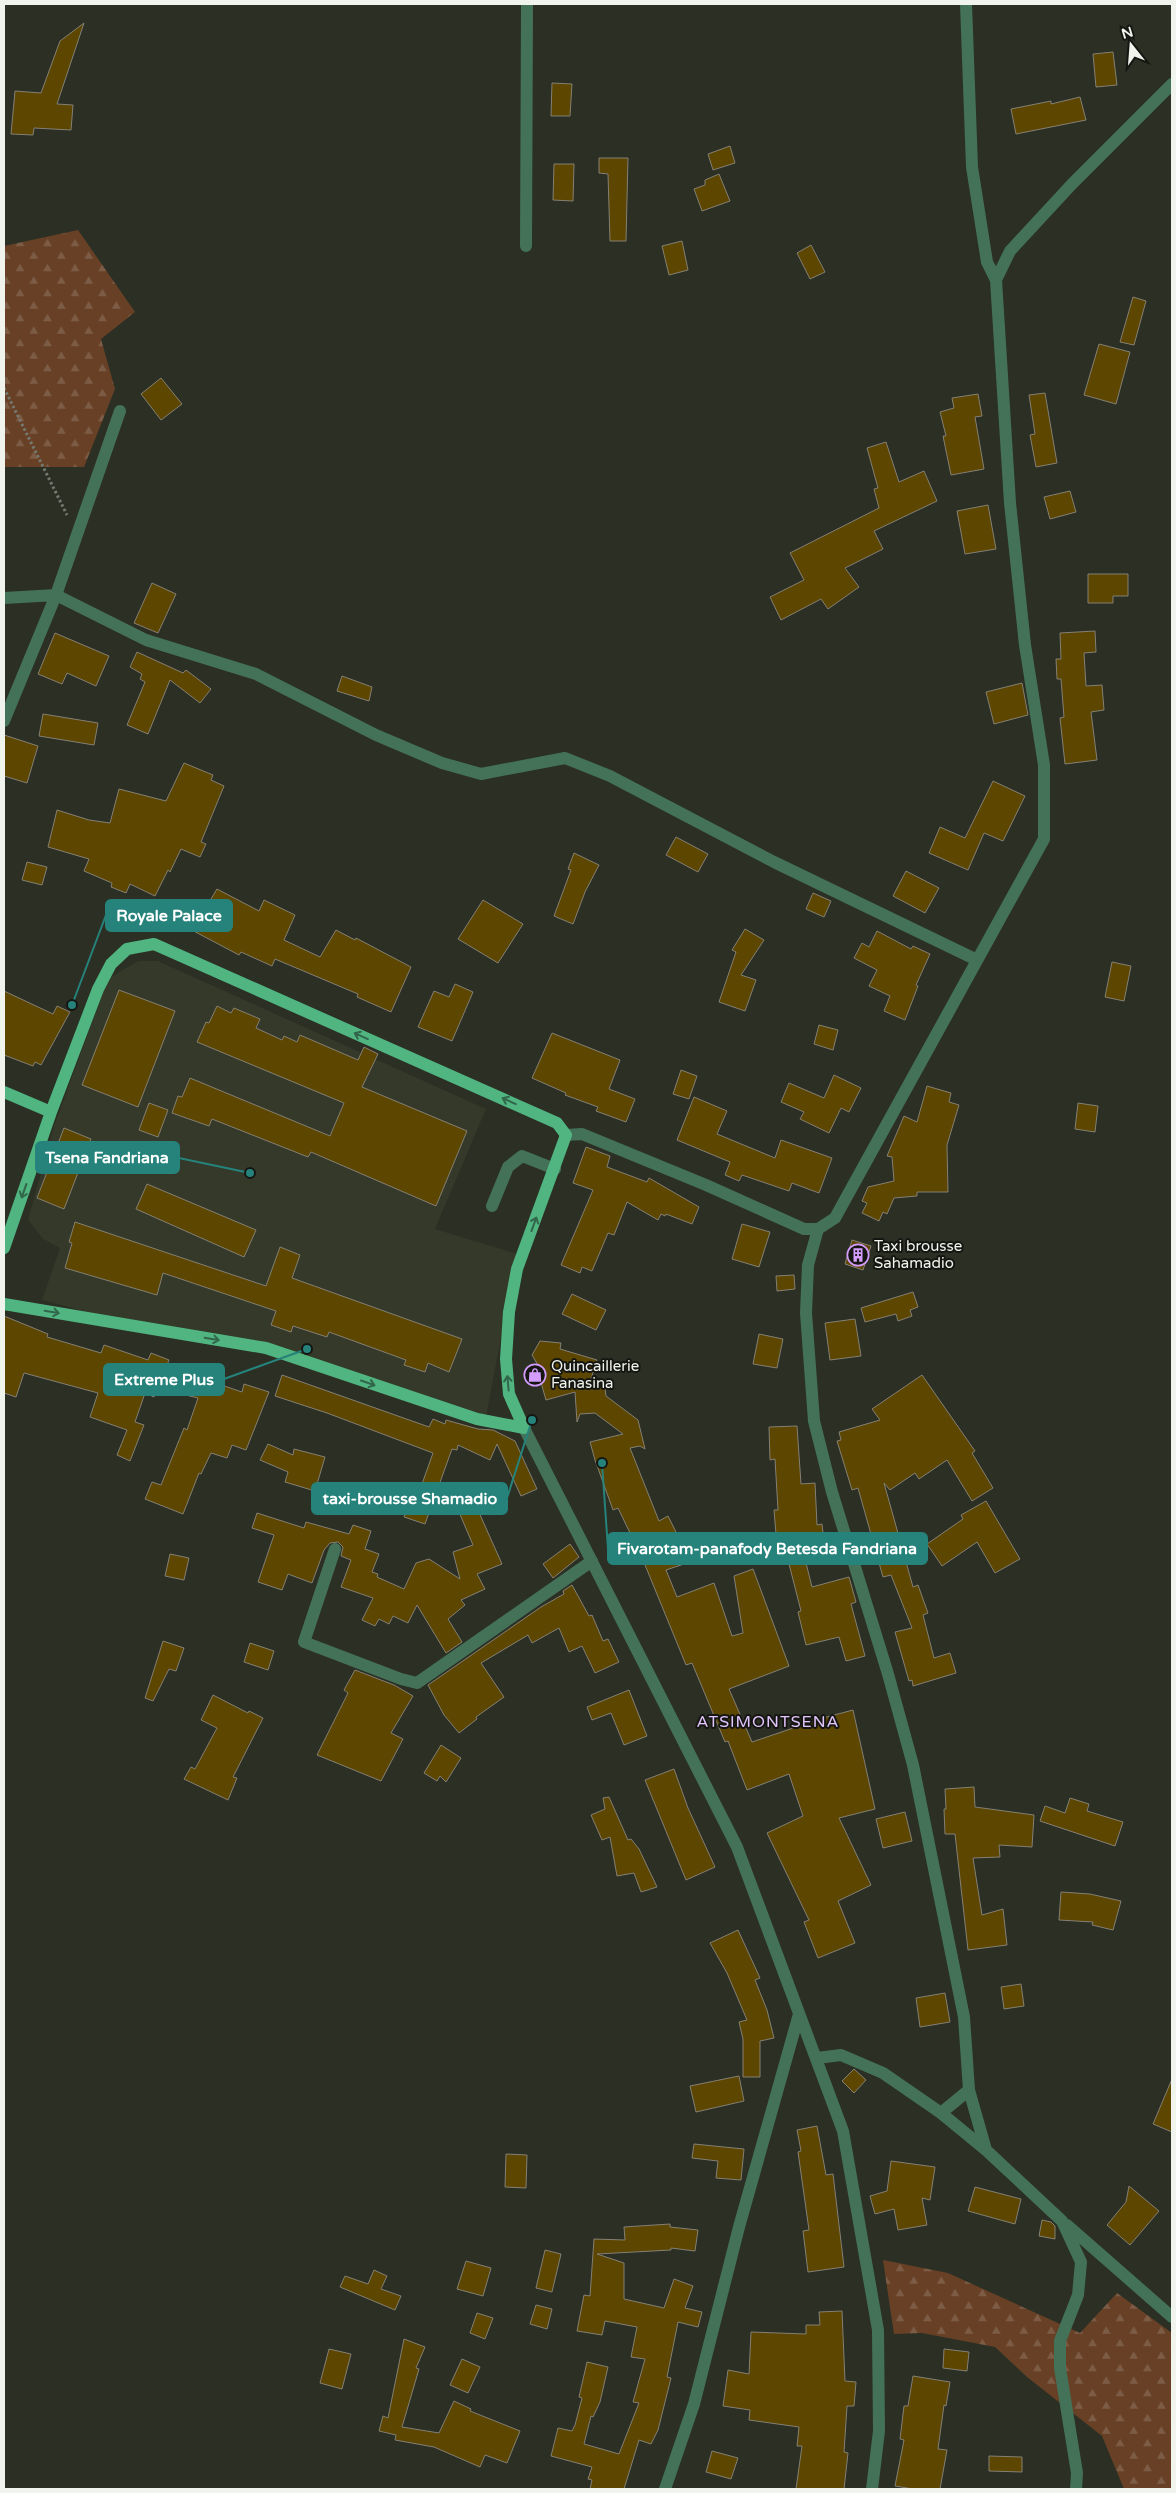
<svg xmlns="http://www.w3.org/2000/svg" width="1176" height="2493" viewBox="0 0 1176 2493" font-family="'Varela Round',sans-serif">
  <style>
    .built { fill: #343929 }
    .forest { fill: url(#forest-firs) }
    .building { fill: #5c4600; stroke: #858074 }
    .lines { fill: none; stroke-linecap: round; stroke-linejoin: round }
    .path { stroke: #757970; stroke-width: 3; stroke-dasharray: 2.5 2.5; stroke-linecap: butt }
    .minor { stroke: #447258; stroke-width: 12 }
    .major { stroke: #50b581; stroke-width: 12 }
    .oneway { stroke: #32664a }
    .labels { text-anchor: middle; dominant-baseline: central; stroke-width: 4; stroke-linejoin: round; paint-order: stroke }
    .poi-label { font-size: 15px; fill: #f1f4ed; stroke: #151612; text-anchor: start }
    .neighbourhood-label { font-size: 16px; letter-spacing: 1px; fill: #e3c6fc; stroke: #151612 }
    .leader { fill: none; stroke: #26837b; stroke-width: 2 }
    .callout-dot { fill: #26837b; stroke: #151612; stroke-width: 2 }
    .callout { fill: #26837b; stroke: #26837b; stroke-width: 2 }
    .callout-label { font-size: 16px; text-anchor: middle; font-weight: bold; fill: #fff }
  </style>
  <defs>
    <pattern id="forest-firs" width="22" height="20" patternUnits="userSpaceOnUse" patternTransform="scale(1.25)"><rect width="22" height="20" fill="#674026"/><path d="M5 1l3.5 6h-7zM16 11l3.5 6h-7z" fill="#7d5c46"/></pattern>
  </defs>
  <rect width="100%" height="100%" fill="#2b2f24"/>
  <path class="built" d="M138,961H158L486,1109L435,1229L517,1254L485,1422L265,1349L148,1328L42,1300L60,1248L43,1239L28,1220L54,1126L108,979Z"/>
  <path class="forest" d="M78,230L135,312L101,339L115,389L84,467H4V246Z
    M883,2260L948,2273L1080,2333L1117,2293L1172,2333V2489H1124L1102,2436L1027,2377L995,2347L922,2333L894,2334Z"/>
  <path class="building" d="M84,23L57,104L73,105L71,130L34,128L33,135L11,134L15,91L41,93L60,41Z
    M1113,52L1117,85L1096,87L1093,54Z
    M552,83L572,84L570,116H551Z
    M1080,97L1086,120L1016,134L1011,109L1051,101V104Z
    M730,146L735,163L713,170L708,154Z
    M599,158H628L626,241H610L608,174L599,173Z
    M554,164H574L573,201L553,200Z
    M719,174L730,201L702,211L694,189L705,185V180Z
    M682,241L688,270L669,275L662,246Z
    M811,245L825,272L810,279L797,253Z
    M1133,297L1146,301L1134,345L1120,342Z
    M1099,344L1130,352L1116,404L1084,395Z
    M161,378L182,404L161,420L141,394Z
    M1045,393L1057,463L1036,467L1030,435L1035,434L1029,395Z
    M978,394L982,416L975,417L984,469L951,475L943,436H946L940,412L954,408L952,398Z
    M886,442L899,482L924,471L937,501L874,531L883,549L845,568L859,587L828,609L821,599L781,620L770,597L804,580L790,553L879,508L874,489L878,488L867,448Z
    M1070,491L1076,512L1050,519L1044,497Z
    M988,505L996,549L965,554L957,511Z
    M1088,574H1128V596H1113V603H1088Z
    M152,583L176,594L158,633L134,623Z
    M1095,631L1096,652L1084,653L1086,686L1102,685L1104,710L1091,712L1097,760L1065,764L1060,718L1064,717L1061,679H1057L1056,659H1061L1060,633Z
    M55,633L109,656L96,686L67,673L62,684L38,674Z
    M137,652L183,673L186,670L211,689L200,703L170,680L148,734L127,725L145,682L140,679L142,674L130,667Z
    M342,676L372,687L369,701L337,691Z
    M1022,683L1028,715L994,724L986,692Z
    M43,714L98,723L94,745L39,736Z
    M4,735L38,746L27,783L4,776Z
    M184,763L213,775L211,780L224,786L201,842L206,844L200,857L181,849L170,872L168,870L155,896L130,884L126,893L111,887L112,883L84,871L89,859L48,847L57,810L89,820L110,823L119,789L166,801Z
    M993,781L1025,796L1003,841L984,833L968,870L929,853L940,827L965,838Z
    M676,837L708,854L698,872L666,855Z
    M574,853L599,865L585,892L573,924L554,916L571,870L568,869Z
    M27,862L47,867L42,885L22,880Z
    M906,871L939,888L925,913L893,896Z
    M217,889L259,911L264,900L295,915L284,940L320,957L336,930L355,940L356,938L411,967L391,1012L357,997L358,994L275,959L272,966L241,952L239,955L188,928L202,900L208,904Z
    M813,893L831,901L824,917L806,909Z
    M483,900L523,924L498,963L458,939Z
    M745,929L764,940L741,975L756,980L745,1011L719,1002L736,952L732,950Z
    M877,931L911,949L913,946L930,954L916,985L918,986L905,1020L884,1011L890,996L869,986L877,970L854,958L862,943L869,947Z
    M1112,962L1131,966L1124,1001L1105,997Z
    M455,984L473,992L452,1041L418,1027L434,991L449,997Z
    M119,990L175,1011L138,1107L82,1085Z
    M4,991L53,1014L57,1006L70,1012L41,1065L35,1062L33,1066L4,1055Z
    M217,1006L231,1013L234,1008L260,1019L256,1028L282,1040L284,1036L297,1042L300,1035L358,1060L364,1047L378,1054L362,1087L467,1131L436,1206L311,1152L308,1157L212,1119L209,1126L172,1113L178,1096L182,1097L190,1078L330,1136L344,1103L197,1042L206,1022L209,1023Z
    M819,1025L838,1030L833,1050L814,1044Z
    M552,1033L620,1060L609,1089L635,1099L626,1122L596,1111L598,1107L565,1095L566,1093L532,1078Z
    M681,1070L697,1076L689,1099L673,1094Z
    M834,1075L861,1088L849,1112L841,1108L829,1133L800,1119L804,1112L781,1102L789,1083L824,1098Z
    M927,1086L951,1093L949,1102L959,1105L947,1145L948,1192H917V1196L894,1198L887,1214L883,1212L879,1221L862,1213L867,1203L862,1201L868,1187L894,1181L892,1157L887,1156L904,1116L917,1122Z
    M694,1097L727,1111L717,1134L775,1158L781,1140L832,1158L819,1193L792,1183L789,1191L742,1175L739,1181L725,1175L730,1162L677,1140Z
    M149,1103L168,1110L158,1137L139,1130Z
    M1078,1103L1098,1106L1095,1132L1075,1129Z
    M64,1128L91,1139L64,1209L37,1198Z
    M586,1147L610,1156L607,1167L647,1182L649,1178L699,1207L692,1224L666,1214L665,1216L661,1214L658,1220L627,1202L614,1235L608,1233L592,1271L582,1267L580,1273L561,1265L593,1190L573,1183Z
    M147,1184L256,1230L244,1257L136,1209Z
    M75,1222L266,1286L280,1247L300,1255L292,1278L462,1339L449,1372L428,1363L425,1372L404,1365L406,1360L329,1332L327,1337L293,1326L291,1332L271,1325L276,1311L163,1273L157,1295L65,1268L72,1243L69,1242Z
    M742,1224L770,1232L759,1267L732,1259Z
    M852,1240L871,1246L863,1270L845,1264Z
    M794,1275L795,1289L777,1291L776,1276Z
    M913,1292L918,1307L910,1310L912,1316L898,1321L896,1314L865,1322L861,1308Z
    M572,1294L606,1310L596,1330L562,1314Z
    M4,1316L48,1334L47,1337L101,1353L104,1345L148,1360L151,1353L169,1360L167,1365L202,1374L201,1378L242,1392L244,1384L269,1392L246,1450L232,1445L227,1458L211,1453L201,1474L199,1473L183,1514L145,1499L152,1482L161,1485L184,1428L187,1430L198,1398L157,1388L154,1397L145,1393L135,1422L144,1425L130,1461L117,1455L127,1430L90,1417L98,1393L24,1373L16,1397L4,1393Z
    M855,1319L861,1356L830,1360L825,1323Z
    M759,1334L783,1339L777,1368L753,1364Z
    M540,1341L561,1343L560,1349L597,1360L590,1382L604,1380L606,1396L638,1420L645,1449L640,1446L630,1448L659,1521L668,1516L682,1544L699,1539L705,1557L666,1570L677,1597L714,1583L732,1636L743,1633L734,1576L753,1569L789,1666L729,1689L752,1742L823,1718L853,1710L875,1809L839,1818L871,1885L838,1901L855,1943L818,1958L804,1922L809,1920L767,1833L803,1816L789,1774L747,1790L728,1741L725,1742L692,1663L686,1665L643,1560L618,1508L613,1510L595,1460L590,1442L623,1434L595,1413L580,1414L577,1422L575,1392L546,1400L540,1379L545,1377L532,1355Z
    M282,1375L429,1427L433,1419L445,1424L446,1420L478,1429L493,1430L515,1441L537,1489L521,1496L497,1444L490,1460L458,1445L457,1450L452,1449L425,1524L404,1517L411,1496L417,1498L433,1453L327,1413L275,1396Z
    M922,1375L975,1451L972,1453L993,1488L972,1501L947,1460L919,1479L915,1473L890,1490L884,1483L913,1587L918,1585L928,1613L923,1615L934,1658L950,1653L956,1673L913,1686L912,1680L909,1681L895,1632L912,1628L891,1575L883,1577L858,1488L852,1490L837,1441L841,1440L839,1432L880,1420L872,1409Z
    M797,1426L801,1484L815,1483L817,1525L822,1524L824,1541L801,1543L812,1587L849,1577L856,1602L851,1604L865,1656L846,1661L839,1637L806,1645L798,1612L801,1611L789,1564L778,1533L776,1534L774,1510H778L775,1459L770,1460L769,1427Z
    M268,1444L293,1455L294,1449L325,1457L315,1491L285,1482L288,1472L260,1460Z
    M471,1499L474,1509L477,1508L502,1564L477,1574L485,1589L461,1600L465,1605L448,1619L462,1642L446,1653L417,1605L408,1623L393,1616L389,1624L379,1619L375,1626L362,1620L373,1598L341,1587L351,1560L341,1556L343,1547L338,1542L330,1543L324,1550L312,1583L288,1574L282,1590L258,1582L274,1535L252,1528L257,1513L304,1528L306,1522L349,1534L353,1525L371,1531L365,1549L379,1554L372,1572L378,1574L377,1577L404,1589L416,1563L429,1559L460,1579L453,1552L473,1545L456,1505Z
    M986,1501L1020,1559L995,1573L977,1542L942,1566L927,1544L963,1519L961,1515Z
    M570,1544L579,1557L553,1578L543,1564Z
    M170,1554L189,1558L184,1580L165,1576Z
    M572,1585L589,1616L592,1615L603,1641L608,1639L619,1662L595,1673L582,1646L569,1652L559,1628L532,1643L528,1635L481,1663L504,1697L476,1717L477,1719L459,1733L444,1715L428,1685L541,1607L564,1594L563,1591Z
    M163,1641L184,1648L176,1671L169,1669L153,1701L145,1698Z
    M250,1643L274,1651L268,1670L244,1662Z
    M355,1670L394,1685L413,1696L391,1733L403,1739L381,1781L317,1755L348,1693L344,1690Z
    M629,1690L647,1736L624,1745L611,1713L592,1720L587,1707Z
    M213,1695L248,1713L249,1711L263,1718L233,1777L237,1778L228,1800L184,1779L191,1767L195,1769L217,1728L201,1720Z
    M441,1745L461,1758L446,1782L440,1776L437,1781L424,1773Z
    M674,1769L688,1808L715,1867L686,1880L645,1780Z
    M974,1787L975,1807L1034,1815L1032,1847L999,1845L1000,1857L973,1858L982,1915L1003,1909L1007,1945L968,1950L955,1834H945L944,1809H946L945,1789Z
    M609,1797L628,1840L631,1839L639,1849L657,1887L641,1892L634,1873L617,1876L610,1837L602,1840L591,1815L605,1809L603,1798Z
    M1070,1798L1089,1804L1087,1811L1123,1822L1115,1846L1040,1821L1045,1806L1065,1813Z
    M905,1812L912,1841L883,1848L876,1819Z
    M1061,1892L1090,1894L1121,1901L1113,1930L1092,1925L1093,1922L1059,1920Z
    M738,1930L760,1978L755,1980L767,2010L774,2038L760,2041V2077H743V2039L739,2022L747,2020L727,1973L710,1943Z
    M1021,1984L1024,2006L1004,2009L1001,1987Z
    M945,1993L950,2022L920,2027L916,1998Z
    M854,2069L866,2080L854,2093L842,2081Z
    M739,2076L744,2101L696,2112L690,2086Z
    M1172,2079V2132L1153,2124Z
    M817,2126L826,2175L833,2174L844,2267L808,2272L803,2231L809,2230L798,2152L801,2151L797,2130Z
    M694,2144L744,2149L741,2180L716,2178L718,2161L692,2158Z
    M506,2154L527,2155L526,2188L505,2187Z
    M891,2161L935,2167L930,2200L922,2198L927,2225L898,2230L894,2209L875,2214L870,2196L887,2191Z
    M1129,2186L1159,2211L1130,2245L1107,2225L1126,2202Z
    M975,2187L1021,2199L1015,2224L968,2211Z
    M1042,2220L1051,2222L1055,2226V2239L1039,2236Z
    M670,2224V2227L698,2230L695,2251L671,2248V2250L597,2254L624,2263V2299L664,2308L674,2279L693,2286L685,2308L702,2312L698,2327L678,2322L667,2377L671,2378L658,2430L651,2444L639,2440L624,2489H590L592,2480L588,2479L592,2467L551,2456L558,2428L572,2431L575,2425L582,2398L579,2397L587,2362L608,2367L600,2402L593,2417L591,2416L584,2444L619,2454L639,2403L633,2402L645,2359L631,2357L637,2327L605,2321L602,2335L577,2331L584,2295L590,2296L594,2239L625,2240L624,2227Z
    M545,2250L561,2254L552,2292L536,2288Z
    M466,2261L491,2268L483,2296L457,2289Z
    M374,2270L387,2276L381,2289L401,2296L395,2310L340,2287L345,2276L368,2284Z
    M536,2305L552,2309L547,2329L530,2324Z
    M842,2311L845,2381L856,2382L854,2406H847L844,2452L848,2453L844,2489H796L802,2446H797L799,2427L749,2420L750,2410L723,2406L728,2370L749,2374L751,2332L806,2334V2325H820L819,2312Z
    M477,2313L493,2318L485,2339L470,2333Z
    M404,2339L425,2347L416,2368L419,2369L402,2427L439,2433L454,2401L471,2409L470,2411L520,2431L507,2463L485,2455L480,2467L434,2447L395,2440L396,2435L379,2431L383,2416L388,2418Z
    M329,2349L351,2354L342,2389L320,2383Z
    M944,2349L969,2352L967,2371L943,2368Z
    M462,2359L480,2367L468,2393L450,2385Z
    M913,2376L950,2382L946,2406L944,2405L938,2449L947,2450L940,2489H913L895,2486L904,2440L900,2439L904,2406H908Z
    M712,2451L738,2458L731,2479L706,2472Z
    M989,2456L1022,2457V2472L989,2471Z"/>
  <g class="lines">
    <path class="path" d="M4,388L67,515"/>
    <path class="minor" d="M526,246L527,4
      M996,280L1010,251L1072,184L1172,84
      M4,598L56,595L146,640L256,674L376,735L442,763L481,774L565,758L610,776L774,862L977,960
      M4,721L56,595L120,411
      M566,1135L582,1134L706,1185L804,1229H818L835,1218L1044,839V765L1025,645L1010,503L996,280L987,262L972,167L966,4
      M492,1206L508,1167L522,1156L555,1169
      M818,1229L808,1265L806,1313L814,1421L832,1492L888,1674L913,1765L964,2017L969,2090L986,2150L1062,2221L1081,2262L1078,2295L1060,2341V2368L1077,2473L1076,2489
      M524,1428L737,1847L843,2131L878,2330L879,2431L872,2489
      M335,1549L304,1642L401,1679L417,1683L592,1561
      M817,2058L841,2055L883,2073L941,2113L986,2150
      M941,2113L969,2090
      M1067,2225L1172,2317
      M665,2489L694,2404L739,2227L799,2014"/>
    <path class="major" d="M4,1092L51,1112
      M4,1248L51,1112L98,989L111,964L127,949L154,944L557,1123L566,1135L517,1269L509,1312L506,1359L509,1394L524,1428
      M4,1304L266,1348L477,1419L524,1428"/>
  </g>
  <defs><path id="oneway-shaft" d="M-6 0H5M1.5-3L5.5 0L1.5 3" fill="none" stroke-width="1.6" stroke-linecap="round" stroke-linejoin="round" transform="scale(1.25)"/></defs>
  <g class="oneway">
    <use href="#oneway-shaft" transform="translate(361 1036) rotate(-156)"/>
    <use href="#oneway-shaft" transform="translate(509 1101) rotate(-156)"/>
    <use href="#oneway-shaft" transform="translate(24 1191) rotate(109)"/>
    <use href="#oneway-shaft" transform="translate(534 1224) rotate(-70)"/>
    <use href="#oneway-shaft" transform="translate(52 1312) rotate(10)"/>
    <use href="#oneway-shaft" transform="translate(212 1339) rotate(10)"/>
    <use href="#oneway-shaft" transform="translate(368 1383) rotate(19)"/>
    <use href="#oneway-shaft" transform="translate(508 1383) rotate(-95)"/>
  </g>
  <defs>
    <g id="building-ring" transform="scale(1.125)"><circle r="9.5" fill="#151612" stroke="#d39cfd" stroke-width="1.5"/><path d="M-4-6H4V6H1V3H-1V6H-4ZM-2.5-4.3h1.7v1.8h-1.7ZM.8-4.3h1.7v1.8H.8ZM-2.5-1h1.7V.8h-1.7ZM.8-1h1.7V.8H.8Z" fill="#d39cfd"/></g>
    <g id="shop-ring" transform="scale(1.125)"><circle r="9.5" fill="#151612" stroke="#d39cfd" stroke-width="1.5"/><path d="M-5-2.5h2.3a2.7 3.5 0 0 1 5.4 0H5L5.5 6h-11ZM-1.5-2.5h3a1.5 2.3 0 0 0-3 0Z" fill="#d39cfd"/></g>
  </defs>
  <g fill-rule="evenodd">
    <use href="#building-ring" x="858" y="1255"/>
    <use href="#shop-ring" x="535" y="1375"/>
  </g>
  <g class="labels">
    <g class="poi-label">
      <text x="874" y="1246">Taxi brousse<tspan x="874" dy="17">Sahamadio</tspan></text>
      <text x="551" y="1366">Quincaillerie<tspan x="551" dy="17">Fanasina</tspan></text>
    </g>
    <g class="neighbourhood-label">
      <text x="768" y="1722">ATSIMONTSENA</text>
    </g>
  </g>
  <path class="leader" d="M72 1005L106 915M250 1173L179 1158M307 1349L224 1379M532 1420L507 1498M602 1463L608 1549"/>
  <g class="callout-dot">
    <circle cx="72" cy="1005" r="5"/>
    <circle cx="250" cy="1173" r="5"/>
    <circle cx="307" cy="1349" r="5"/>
    <circle cx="532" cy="1420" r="5"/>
    <circle cx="602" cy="1463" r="5"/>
  </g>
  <g class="callout">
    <rect x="106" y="900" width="126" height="31" rx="5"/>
    <rect x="36" y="1142" width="143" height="31" rx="5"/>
    <rect x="104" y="1364" width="120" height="31" rx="5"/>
    <rect x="312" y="1483" width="195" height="31" rx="5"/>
    <rect x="608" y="1533" width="319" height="31" rx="5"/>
  </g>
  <g class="callout-label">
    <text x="169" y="921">Royale Palace</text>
    <text x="107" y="1163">Tsena Fandriana</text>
    <text x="164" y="1385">Extreme Plus</text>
    <text x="410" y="1504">taxi-brousse Shamadio</text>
    <text x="767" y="1554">Fivarotam-panafody Betesda Fandriana</text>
  </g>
  <rect width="1176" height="2493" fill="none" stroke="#f1f4ed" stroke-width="10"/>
  <g transform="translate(1131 45) rotate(343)" stroke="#151612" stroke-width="4" paint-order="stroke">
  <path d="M0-4L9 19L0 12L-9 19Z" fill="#f1f4ed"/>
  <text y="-8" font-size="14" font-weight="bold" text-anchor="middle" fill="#f1f4ed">N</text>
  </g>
</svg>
